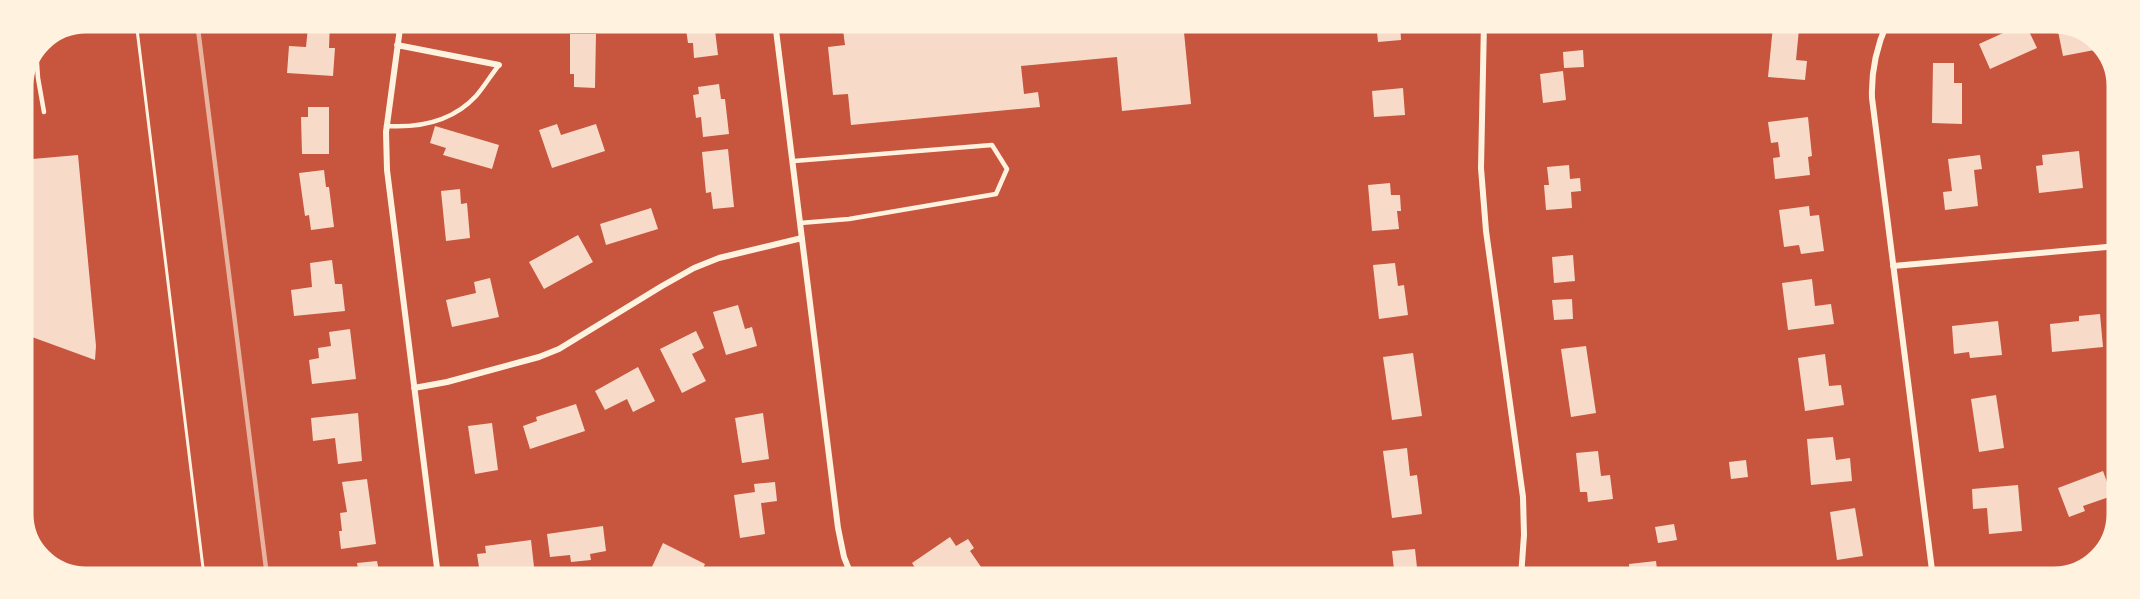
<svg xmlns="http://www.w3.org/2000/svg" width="2140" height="599" viewBox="0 0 2140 599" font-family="Overpass,sans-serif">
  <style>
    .building { fill: #f7dbc8 }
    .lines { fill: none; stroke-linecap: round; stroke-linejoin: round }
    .path { stroke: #fff3e0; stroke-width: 3 }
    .service { stroke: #fff3e0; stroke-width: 4.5 }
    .minor { stroke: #fff3e0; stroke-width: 6 }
    .rail { stroke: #e9b49f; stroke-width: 4.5 }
    .rim { fill: none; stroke: #fff3e0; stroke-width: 3 }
  </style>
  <rect width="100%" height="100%" fill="#c8553d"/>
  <path class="building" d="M295,21H330L329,48H335L333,76L287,73L289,46L306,47L308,27L294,26Z
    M685,22H714L718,55L694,58L693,43H688Z
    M842,22H1183L1191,104L1122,111L1117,57L1021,66L1024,94L1038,92L1040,107L851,125L848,94L833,95L828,47L845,45Z
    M1376,22H1400L1401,40L1378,42Z
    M1548,23H1570L1571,29L1549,31Z
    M2025,23L2037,48L1990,69L1979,44Z
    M1773,26L1799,29L1796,60L1807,61L1805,80L1768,77Z
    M2077,27L2103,43L2105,48L2063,56L2058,31Z
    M570,34H596L595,88L574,87V74H570Z
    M1583,50L1584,67L1564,68L1563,52Z
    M1933,63H1954V83H1962V124L1932,123Z
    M1563,71L1566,100L1543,103L1540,74Z
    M719,84L721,99H725L729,134L703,137L701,117L696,118L693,95L699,94L698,87Z
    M1403,88L1405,115L1374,117L1372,91Z
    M308,107H329V154H302L301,117H308Z
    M1808,117L1812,156L1808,157L1810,175L1775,179L1773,158L1780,157L1778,142L1771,143L1768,122Z
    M557,124L561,135L596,124L605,151L552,168L539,130Z
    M435,126L499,145L492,169L443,155L446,148L430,143Z
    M728,149L734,207L713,209L711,192L706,193L702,152Z
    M2079,151L2083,188L2039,193L2036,166L2043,165L2042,155Z
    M78,155L96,346L95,360L21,333V160Z
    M1980,155L1982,169L1974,170L1978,206L1945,210L1943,192L1952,191L1948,159Z
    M1569,165L1570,179L1580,178L1581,191L1571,192L1572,208L1546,210L1544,185H1549L1547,167Z
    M324,170L326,187H329L334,227L311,230L309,215L305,216L299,173Z
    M1390,183L1391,195H1400L1401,211H1397L1399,229L1372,231L1368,185Z
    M460,189L461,204L467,203L470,238L446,241L441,191Z
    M1809,206L1810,216L1819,215L1824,251L1801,254L1799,245L1784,247L1779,210Z
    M651,208L658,229L606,245L600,224Z
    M578,235L593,262L544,289L529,262Z
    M1573,255L1575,281L1554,283L1552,257Z
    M332,260L335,284H342L345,311L294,316L291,290L312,287L310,263Z
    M1395,263L1398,286L1404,285L1408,315L1379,319L1373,265Z
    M490,278L499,317L452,327L446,300L476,293L474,282Z
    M1812,279L1815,306L1831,304L1834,324L1788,330L1782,283Z
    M1572,299L1573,319L1554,320L1552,300Z
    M738,305L745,329L752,327L757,346L726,355L713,312Z
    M2100,314L2103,347L2052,352L2050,324L2079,321V316Z
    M1998,321L2002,355L1970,358L1969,352L1954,354L1952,326Z
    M350,329L356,379L312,384L309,360L319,358L318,348L331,346L329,332Z
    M696,331L704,348L692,354L706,381L682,393L660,349Z
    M1586,346L1596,413L1571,417L1561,349Z
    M1413,353L1422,416L1392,420L1383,357Z
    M1825,354L1829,386L1841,385L1844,405L1805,411L1798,358Z
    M638,367L655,401L633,412L627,399L605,410L595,391Z
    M1996,395L2004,448L1979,452L1971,399Z
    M576,404L585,431L530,449L523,426L537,421L536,417Z
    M358,413L362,461L338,464L335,438L313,441L311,418Z
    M763,413L769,459L742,463L735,418Z
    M492,423L498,470L475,474L468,426Z
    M1833,437L1836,460L1850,458L1852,481L1811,485L1807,439Z
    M1407,448L1410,476L1417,475L1422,514L1392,518L1383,451Z
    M1598,451L1601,476L1610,475L1613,499L1588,502L1587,492H1580L1576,453Z
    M1746,460L1748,477L1731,479L1729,462Z
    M2103,471L2112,496L2083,506L2085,511L2069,517L2058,488Z
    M367,479L376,544L341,549L339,531H342L340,513L347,512L342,482Z
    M775,482L777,501L761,503L765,534L740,538L734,495L755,492L754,484Z
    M2018,485L2022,531L1989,534L1987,508L1973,509L1972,489Z
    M1855,508L1863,556L1837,560L1830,512Z
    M1674,524L1677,540L1658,543L1655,527Z
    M603,526L606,551L590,554L591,560L571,562L570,555L550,557L547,534Z
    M950,537L956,546L968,539L974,548L970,551L988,577H921L912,563Z
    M531,540L534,567L480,574L477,554L486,553L485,546Z
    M663,543L705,564L699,577H667L651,569Z
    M1415,549L1418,577H1407L1406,569L1394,570L1392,551Z
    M377,561L380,576H359L357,563Z
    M1656,561L1658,578H1630L1629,564Z"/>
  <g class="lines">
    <path class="path" d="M136,21L204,576"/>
    <path class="service" d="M36,49L38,78L44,112
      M386,126C419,128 453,121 476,96C484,87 491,75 499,65
      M794,161L992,145L1007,169L996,194L849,219L800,223"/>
    <path class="minor" d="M401,21L386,132L387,170L438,576
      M775,22L838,528L844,557L852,577
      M1484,22L1481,168L1486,231L1523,497L1524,535L1521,577
      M1887,23C1876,48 1871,71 1872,98L1933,578
      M397,45L499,65
      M1893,266L2118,246
      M414,388L447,382L539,357L559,349L662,286L694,268L719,258L802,238"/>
    <path class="rail" d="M197,21L267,576"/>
  </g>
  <path d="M0 0H2140V599H0ZM86 32H2054A54 54 0 0 1 2108 86V514A54 54 0 0 1 2054 568H86A54 54 0 0 1 32 514V86A54 54 0 0 1 86 32Z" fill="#fff3e0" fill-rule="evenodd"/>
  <path class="rim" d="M86 32H2054A54 54 0 0 1 2108 86V514A54 54 0 0 1 2054 568H86A54 54 0 0 1 32 514V86A54 54 0 0 1 86 32Z"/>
</svg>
